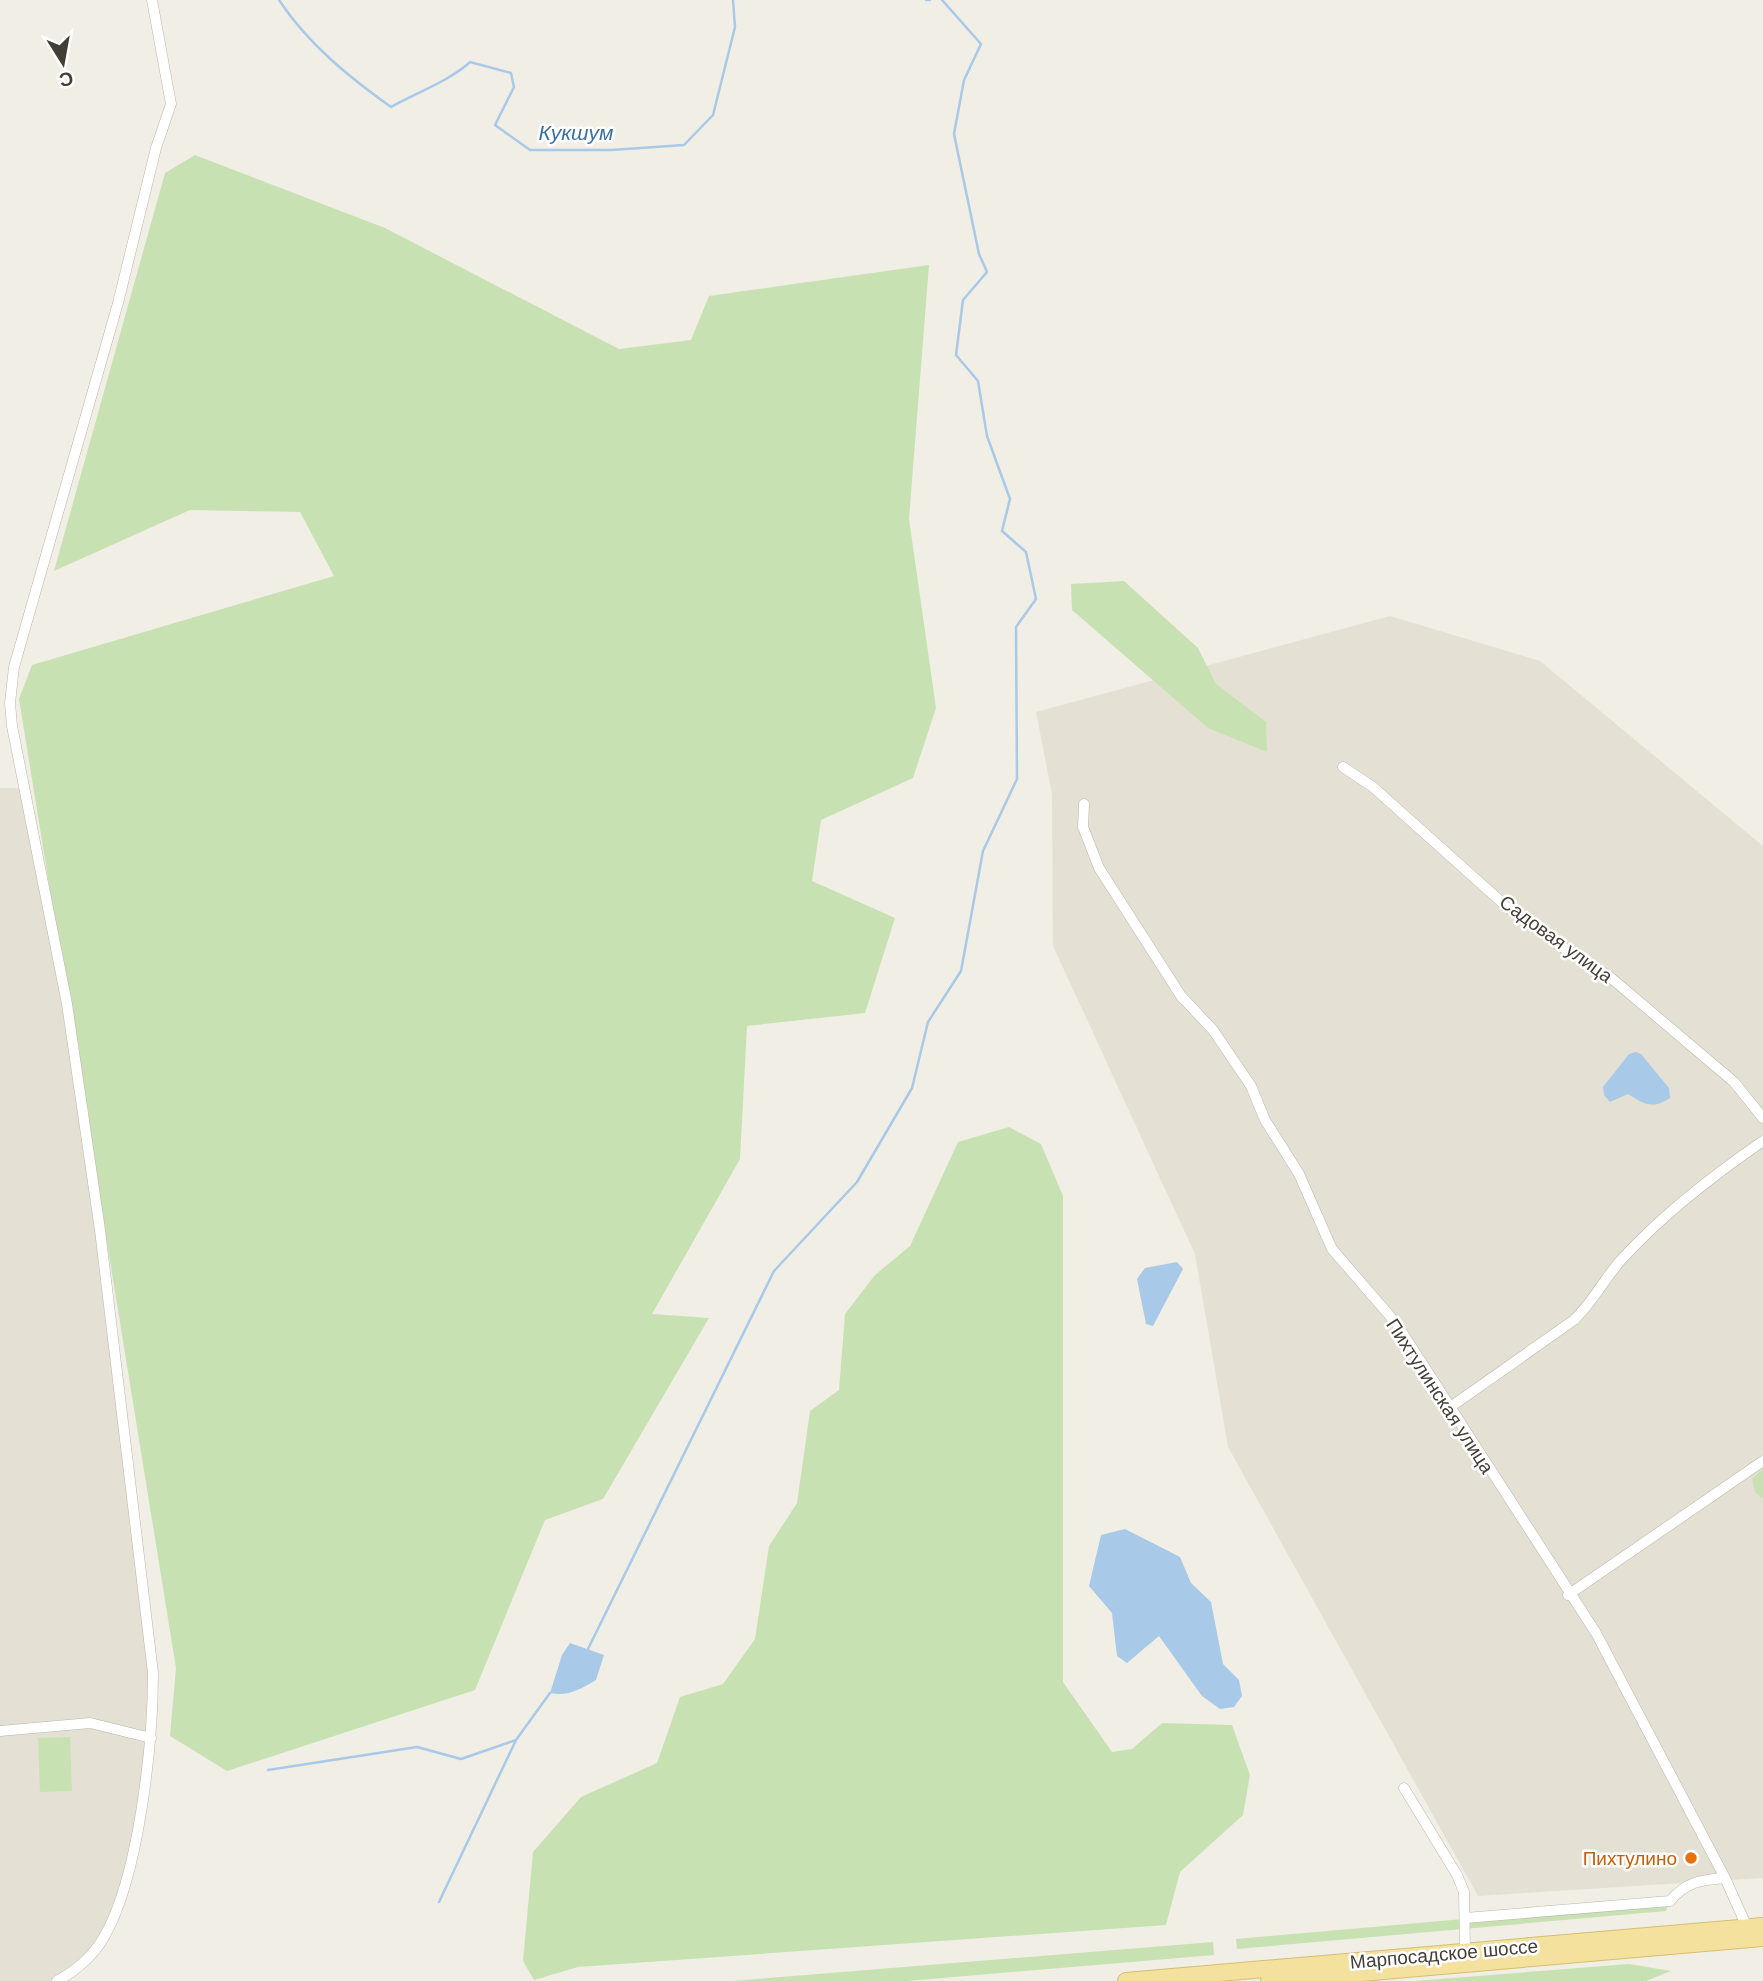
<svg xmlns="http://www.w3.org/2000/svg" width="1763" height="1981" viewBox="0 0 1763 1981" font-family="'DM Sans',sans-serif">
  <style>
    .residential { fill: #e4e0d4 }
    .green { fill: #c8e1b3 }
    .water { fill: #a8c9e7 }
    .lines { fill: none; stroke-linecap: round; stroke-linejoin: round }
    .stream { stroke: #a8c9e7; stroke-width: 2.5 }
    .street-casing { stroke: #bbb6a9; stroke-width: 11 }
    .primary-casing { stroke: #d6be6f; stroke-width: 18 }
    .street { stroke: #fff; stroke-width: 10 }
    .primary { stroke: #f3e19d; stroke-width: 16 }
    .food-dot { fill: #e8710a; stroke: #fff; stroke-width: 2.5 }
    .labels { text-anchor: middle; dominant-baseline: central; stroke-width: 5; stroke-linejoin: round; paint-order: stroke }
    .street-label { font-size: 19px; fill: #433e36; stroke: #fff }
    .food-label { font-size: 19px; fill: #c56008; stroke: #fff; text-anchor: end }
    .water-label { font-size: 21px; font-style: italic; fill: #3b6fa2; stroke: #fff }
  </style>
  <rect width="100%" height="100%" fill="#f1eee6"/>
  <path class="residential" d="M1390,616L1540,661L1763,846V1878L1478,1896L1228,1447L1195,1254L1053,946L1052,794L1036,712Z
    M0,788H25L67,1004L100,1230L153,1710L131,1857L106,1934L57,1981H0Z"/>
  <path class="green" d="M195,155L385,228L619,349L691,340L709,296L929,265L909,519L936,708L913,778L821,820L812,881L895,918L865,1013L747,1026L740,1159L652,1314L709,1318L603,1499L545,1520L475,1690L227,1771L170,1736L176,1668L19,699L32,665L334,576L300,512L190,510L54,571L165,173Z
    M1124,581L1198,648L1216,684L1266,722L1267,752L1208,728L1072,610L1071,584Z
    M1009,1127L1041,1144L1063,1196V1682L1112,1752L1132,1749L1162,1723L1232,1725L1250,1775L1243,1815L1180,1872L1166,1925L578,1967L534,1980L523,1961L533,1852L581,1797L657,1763L680,1697L723,1684L755,1639L769,1546L797,1503L810,1411L839,1390L845,1314L875,1275L910,1246L958,1142Z
    M1763,1469V1499L1755,1492L1752,1479Z
    M70,1737L72,1791L40,1792L38,1738Z
    M1670,1901L1666,1911L1237,1949L1236,1939Z
    M1213,1942L1214,1955L907,1981H732Z
    M1629,1964L1671,1971L1646,1981H1415Z"/>
  <path class="water" d="M1636,1052L1641,1054L1669,1088L1670,1098C1653,1109 1645,1105 1628,1094L1610,1102L1604,1095L1603,1087L1629,1054Z
    M1177,1262L1183,1269L1153,1326L1146,1324L1137,1279L1145,1268Z
    M1125,1529L1180,1557L1191,1583L1211,1602L1223,1664L1239,1680L1242,1696L1234,1707L1220,1709L1202,1696L1159,1636L1127,1663L1117,1656L1112,1613L1089,1586L1101,1535Z
    M570,1643L604,1655L596,1680C581,1689 567,1697 550,1693L562,1655Z"/>
  <g class="lines">
    <path class="stream" d="M279,0C308,44 349,77 391,107C416,93 451,80 470,62L511,73L514,87L495,125L530,150H612L684,145L713,115L735,27L733,0
      M926,0H930
      M588,1649L774,1271L857,1182L912,1088L928,1022L961,971L983,851L1017,779L1016,627L1036,599L1026,552L1002,531L1010,499L987,436L978,381L956,355L963,300L987,272L979,254L954,134L964,80L981,44L942,0
      M268,1770L417,1747L461,1759L516,1740L550,1693
      M439,1902L516,1740"/>
    <g class="street-casing">
      <path id="street" d="M1343,767L1373,787L1507,907L1562,947L1610,977L1734,1082L1763,1118
        M1084,804L1083,827L1099,868L1181,996L1213,1030L1251,1086L1265,1120L1299,1174L1332,1249L1396,1323L1596,1633L1725,1878L1747,1927
        M1449,1408L1574,1320C1593,1302 1604,1279 1621,1260C1663,1214 1712,1176 1763,1141
        M1568,1595L1763,1461
        M0,1731L90,1723L151,1738
        M1404,1788L1457,1875L1464,1892L1465,1952
        M1465,1918L1670,1901C1686,1882 1700,1880 1725,1878
        M57,1981C76,1971 94,1955 104,1937C139,1877 153,1743 153,1673L100,1230L67,1004L12,726L10,703L14,667L118,303L156,148L171,104L152,0"/>
    </g>
    <g class="primary-casing">
      <path id="primary" d="M1126,1981L1763,1926
        M1269,1981L1763,1938"/>
    </g>
    <use href="#street" class="street"/>
    <use href="#primary" class="primary"/>
  </g>
  <circle class="food-dot" cx="1691" cy="1858" r="7"/>
  <g class="labels">
    <g class="street-label">
      <text transform="translate(1556 939) rotate(36)">Садовая улица</text>
      <text transform="translate(1440 1396) rotate(57)">Пихтулинская улица</text>
      <text transform="translate(1444 1954) rotate(-5)">Марпосадское шоссе</text>
    </g>
    <g class="food-label">
      <text x="1677" y="1858">Пихтулино</text>
    </g>
    <g class="water-label">
      <text x="576" y="133">Кукшум</text>
    </g>
  </g>
  <g transform="translate(63 63) rotate(169)" stroke="#ffffff" stroke-width="5" paint-order="stroke">
  <path d="M0-5L12 26L0 18L-12 26Z" fill="#433e36"/>
  <text y="-10" font-size="19" font-weight="bold" text-anchor="middle" fill="#433e36">С</text>
  </g>
</svg>
